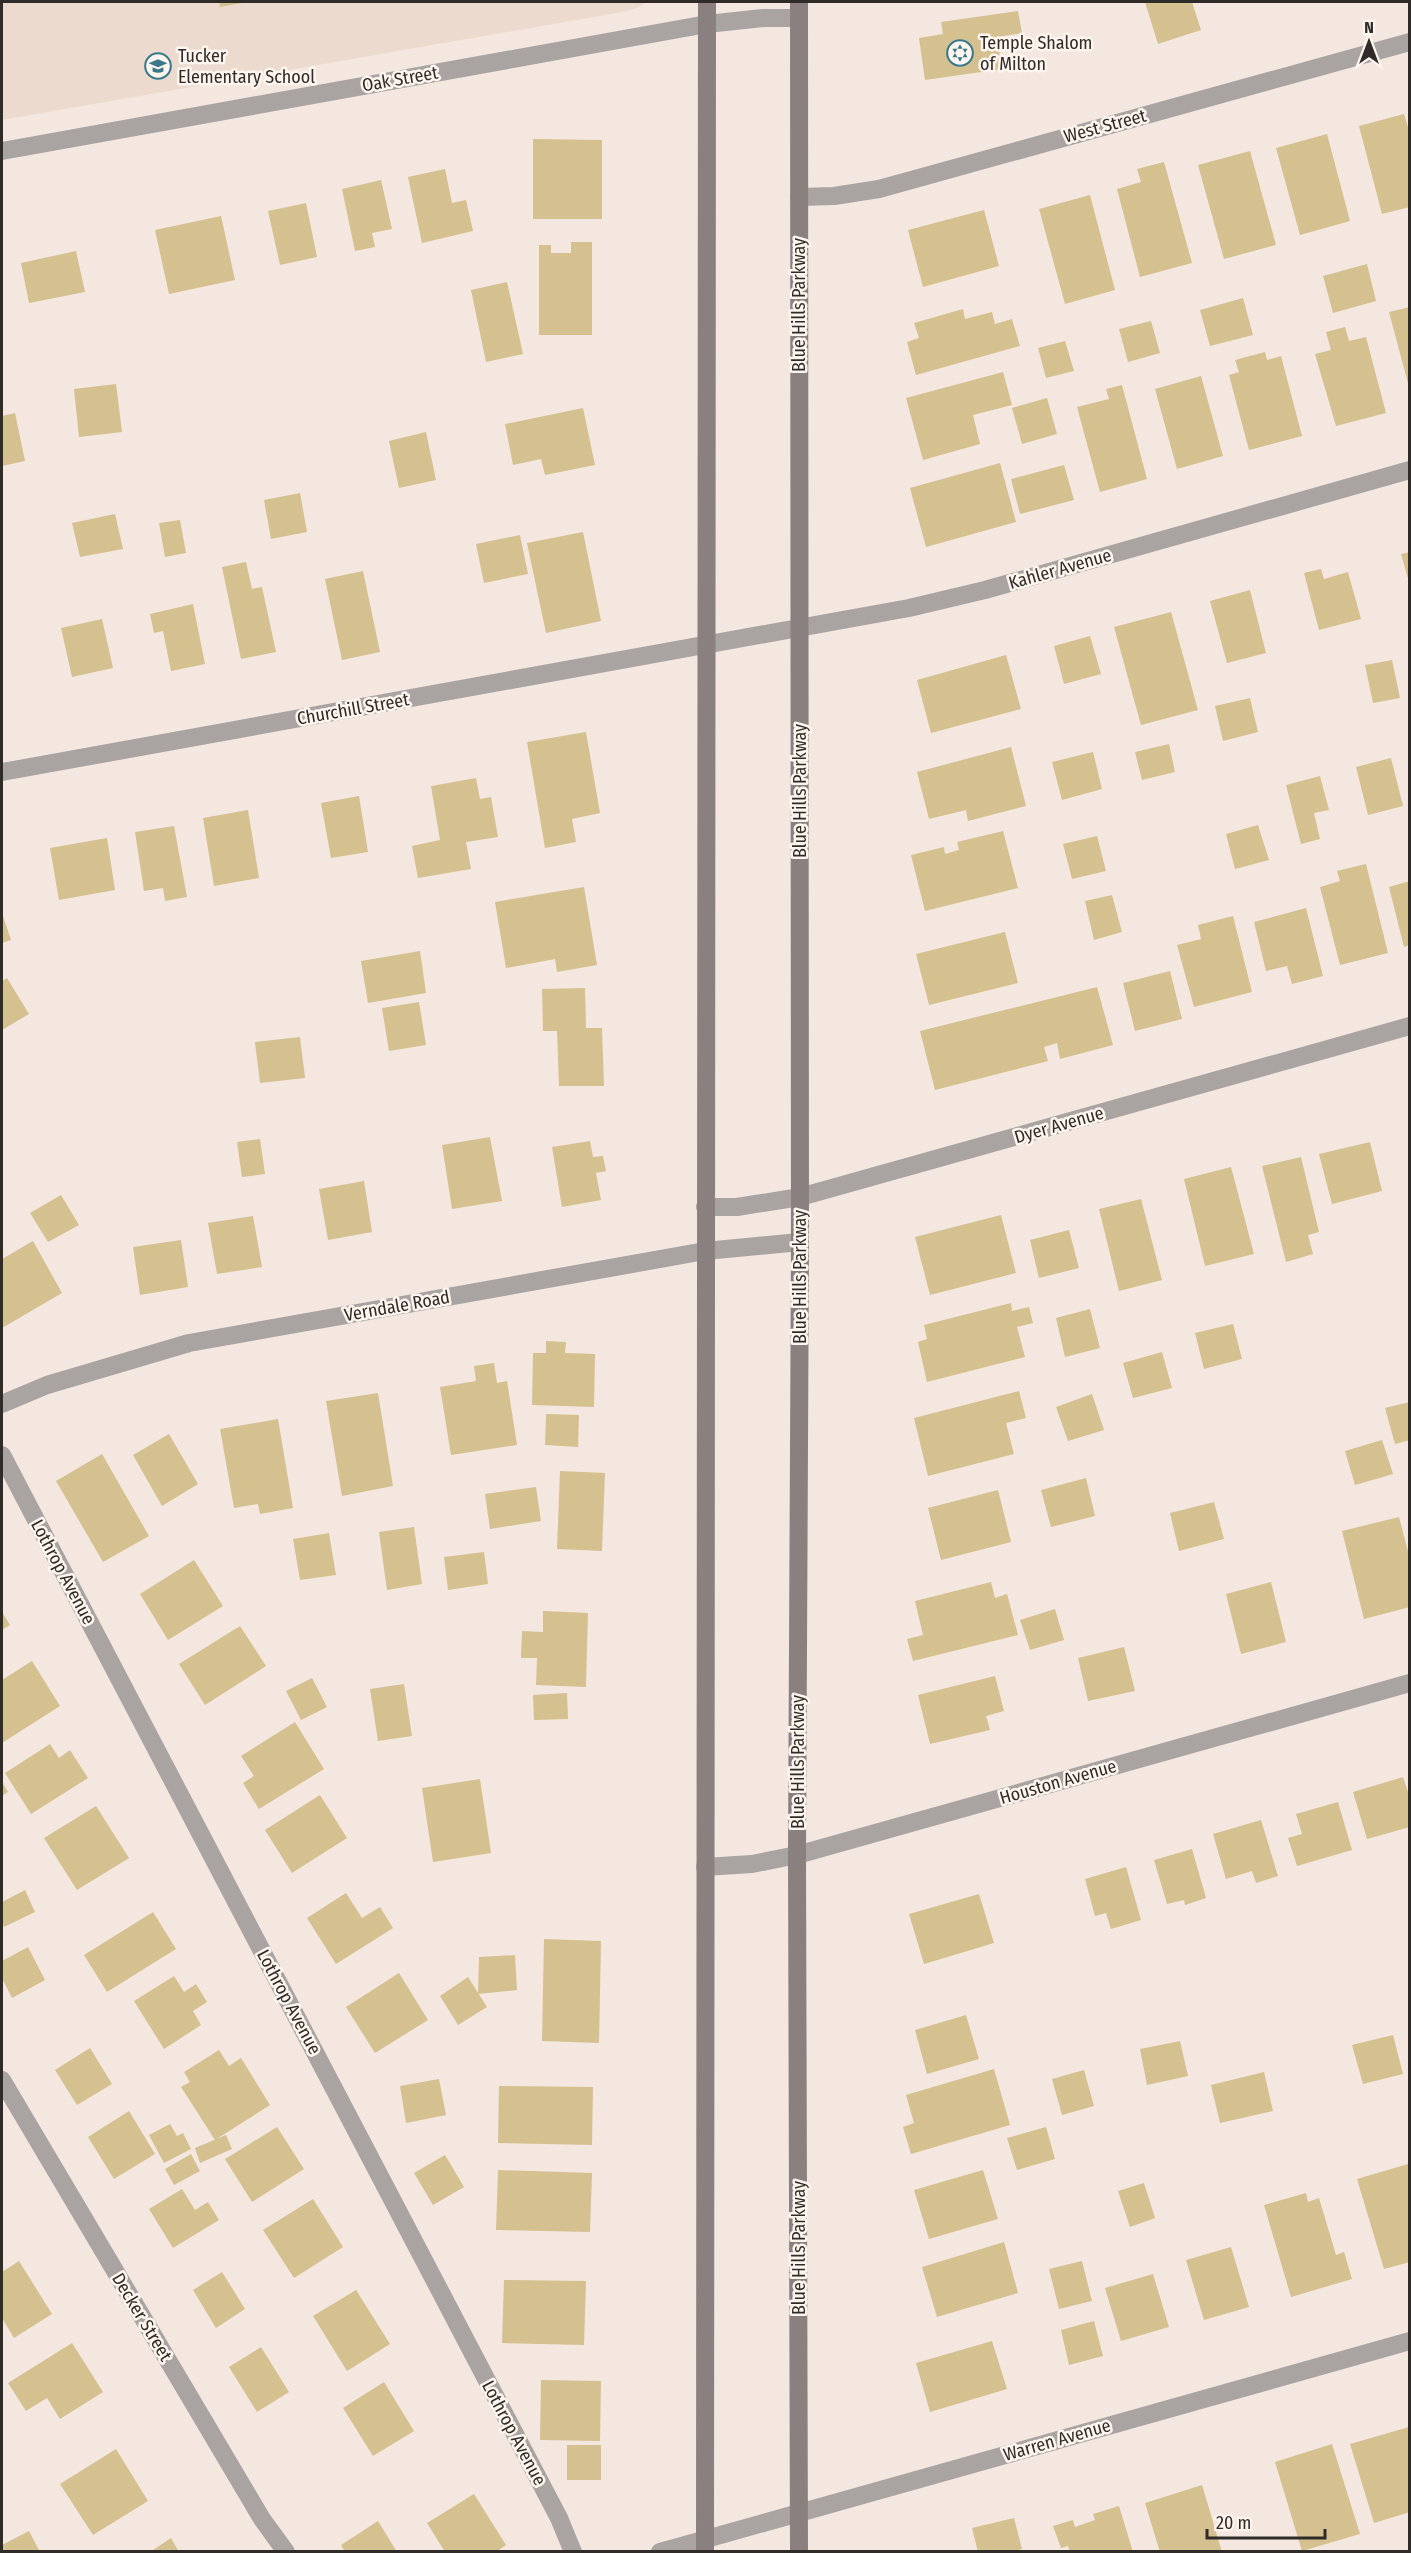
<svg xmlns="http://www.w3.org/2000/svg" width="1411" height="2553" viewBox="0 0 1411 2553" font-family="'Fira Sans Condensed',sans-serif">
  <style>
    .built { fill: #eddacf }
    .building { fill: #d5c090 }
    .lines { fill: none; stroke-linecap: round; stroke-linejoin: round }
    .street { stroke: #a9a3a2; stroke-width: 18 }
    .secondary { stroke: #8a8080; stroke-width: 18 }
    .labels { text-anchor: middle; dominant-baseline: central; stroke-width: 5; stroke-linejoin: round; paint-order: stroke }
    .poi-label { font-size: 18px; fill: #2f2b28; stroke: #fef5ef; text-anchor: start }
    .street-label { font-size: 18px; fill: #2f2b28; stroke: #fef5ef }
  </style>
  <rect width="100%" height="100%" fill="#f3e7df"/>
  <path class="built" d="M2,2H645L640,7L628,11L2,120Z"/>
  <path class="building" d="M219,2H242V3L220,7Z
    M1145,2H1192L1201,30L1158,44Z
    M1018,11L1022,33L997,37L1002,69L925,80L919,38L943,34L941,22Z
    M1404,114L1410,134V207L1382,214L1359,126Z
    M1327,134L1350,221L1300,235L1276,148Z
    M533,139L602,140V219H533Z
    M1250,151L1276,245L1224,259L1198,165Z
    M1164,162L1192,263L1140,277L1117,189L1141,182L1137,169Z
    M445,169L452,203L466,200L473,231L422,243L408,177Z
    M381,180L392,229L372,233L375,247L355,251L342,189Z
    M1090,195L1115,290L1065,304L1039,209Z
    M306,203L317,257L280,265L268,211Z
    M984,210L999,266L923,287L908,230Z
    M221,216L235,280L169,294L155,230Z
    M571,242H592V335H539V245H551V253H571Z
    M76,251L85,292L29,303L21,263Z
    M1367,264L1376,301L1333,313L1323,276Z
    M507,282L523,354L486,362L471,290Z
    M1243,298L1253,335L1210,346L1200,310Z
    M1410,307V386L1409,387L1389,312Z
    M963,309L965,319L992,312L995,324L1012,319L1020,346L916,375L907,342L919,338L914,323Z
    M1151,321L1160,353L1128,362L1119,329Z
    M1345,327L1349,341L1366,337L1386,413L1336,426L1315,354L1331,350L1326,332Z
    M1065,341L1074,371L1046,378L1038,348Z
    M1265,352L1267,360L1281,356L1302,436L1249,450L1229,375L1239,372L1235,360Z
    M1003,372L1012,405L973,415L980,444L923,460L906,398Z
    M1201,376L1223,456L1177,469L1155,389Z
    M116,384L122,432L79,437L74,389Z
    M1122,385L1147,479L1100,492L1077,407L1109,399L1106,389Z
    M1047,398L1057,434L1022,444L1012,408Z
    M583,408L595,465L545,475L541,459L513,465L505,424Z
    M15,413L25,461L2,466V416Z
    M426,432L436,480L399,488L389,441Z
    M1000,463L1016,522L926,547L910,488Z
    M1064,465L1074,500L1020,514L1011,479Z
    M300,493L307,532L271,539L264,500Z
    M115,514L123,549L80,557L72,523Z
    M180,520L186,553L165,557L159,523Z
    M583,532L601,621L546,633L527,543Z
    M520,535L528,574L484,583L476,544Z
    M1410,552V582H1409L1401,554Z
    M246,562L252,589L262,587L276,652L241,659L222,567Z
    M1321,569L1324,579L1348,572L1361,619L1319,630L1304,573Z
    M363,571L380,652L342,660L325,579Z
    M1250,590L1266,653L1227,663L1210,601Z
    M193,604L205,664L171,671L163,631L154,633L150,614Z
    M1171,612L1198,710L1141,725L1114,627Z
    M102,619L113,668L72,677L61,628Z
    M1090,636L1101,674L1064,684L1054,646Z
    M1006,655L1021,709L931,733L917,680Z
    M1392,660L1400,698L1373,703L1365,665Z
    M1250,698L1258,732L1223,741L1215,706Z
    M586,732L600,813L572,819L576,842L545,848L527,742Z
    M1169,744L1175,772L1142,780L1135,752Z
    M1011,747L1026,806L968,821L966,810L929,819L917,772Z
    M1093,752L1102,789L1062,800L1052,762Z
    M1391,758L1403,806L1368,815L1356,767Z
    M1320,776L1329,810L1314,813L1320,839L1301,844L1286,785Z
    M476,778L480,799L491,797L498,837L466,842L471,869L418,878L412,846L440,840L431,786Z
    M359,796L368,852L331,858L321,803Z
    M248,810L259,878L214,886L203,818Z
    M1258,825L1269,860L1235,869L1226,834Z
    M174,826L187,897L165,901L163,888L144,891L135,832Z
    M1003,831L1018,888L925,911L911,855L944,847L945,854L959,850L957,842Z
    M1097,836L1106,871L1072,879L1063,844Z
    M107,838L115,890L59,900L50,848Z
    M1366,864L1388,953L1340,965L1320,887L1340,881L1337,871Z
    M1410,881V945L1404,947L1389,887Z
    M584,887L597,965L557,972L555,959L506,968L495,902Z
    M1112,895L1122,932L1094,940L1085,901Z
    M1306,908L1323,976L1292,984L1287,966L1266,971L1254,922Z
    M2,913L11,940L2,943Z
    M1233,916L1252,992L1194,1007L1177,945L1201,939L1198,925Z
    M1005,932L1018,983L929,1005L916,954Z
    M420,951L426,993L368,1003L361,961Z
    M1170,971L1182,1019L1135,1031L1123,983Z
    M7,978L29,1014L2,1030V981Z
    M1097,987L1113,1045L1060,1059L1057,1043L1044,1047L1048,1061L935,1090L920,1031Z
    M585,988L586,1028H602L604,1086H559L557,1031H543L542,989Z
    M419,1002L426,1045L389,1051L382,1008Z
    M300,1037L305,1078L260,1083L255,1042Z
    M490,1137L502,1201L452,1209L442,1145Z
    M260,1139L265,1174L242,1177L237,1142Z
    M590,1141L593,1157L603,1156L606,1171L596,1173L601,1200L562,1207L552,1147Z
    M1370,1142L1382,1191L1332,1204L1319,1154Z
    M1301,1157L1319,1232L1308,1235L1313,1254L1286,1262L1262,1166Z
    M1231,1167L1254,1254L1205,1266L1184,1179Z
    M364,1181L372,1232L328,1240L319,1189Z
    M61,1195L79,1225L48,1242L30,1213Z
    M1141,1199L1162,1280L1119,1291L1099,1209Z
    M1001,1215L1016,1273L930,1295L915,1237Z
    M253,1216L262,1267L217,1274L208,1223Z
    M1069,1230L1079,1268L1039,1278L1030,1240Z
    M181,1240L188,1287L140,1295L133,1247Z
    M33,1241L62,1293L2,1328V1259Z
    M1011,1303L1012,1311L1029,1307L1033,1323L1017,1327L1025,1357L927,1382L918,1342L927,1339L924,1325Z
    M1090,1309L1100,1348L1065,1357L1056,1318Z
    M1233,1324L1242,1359L1204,1369L1195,1333Z
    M546,1341L566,1342L565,1353L595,1354L594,1407L532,1405L533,1353H546Z
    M1162,1352L1172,1388L1133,1398L1123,1363Z
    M494,1363L497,1383L507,1381L517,1445L451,1455L440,1387L476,1381L474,1366Z
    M1019,1391L1026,1418L1006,1423L1014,1454L928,1476L914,1418Z
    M378,1393L393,1486L342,1496L326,1401Z
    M1092,1394L1104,1430L1068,1441L1056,1407Z
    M1410,1402V1440L1395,1444L1385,1408Z
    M546,1414L579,1415L578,1447L545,1445Z
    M278,1419L293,1508L260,1514L258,1504L234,1508L220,1429Z
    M169,1434L198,1484L162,1506L133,1455Z
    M1382,1440L1393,1474L1355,1485L1345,1451Z
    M102,1454L149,1536L103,1562L56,1481Z
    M560,1471L605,1473L602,1551L557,1549Z
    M1086,1478L1095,1516L1051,1527L1041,1490Z
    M536,1487L541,1521L490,1529L485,1494Z
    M998,1490L1011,1542L941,1560L928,1508Z
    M1214,1502L1224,1539L1179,1551L1170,1513Z
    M1399,1517L1410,1559V1607L1364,1619L1342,1531Z
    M414,1527L422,1584L387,1590L379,1532Z
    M329,1533L336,1575L300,1580L293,1539Z
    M484,1552L488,1584L448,1590L444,1557Z
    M194,1560L223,1606L168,1640L140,1594Z
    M991,1582L995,1598L1007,1594L1018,1635L913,1661L907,1639L923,1635L915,1601Z
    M1271,1582L1286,1642L1241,1654L1226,1594Z
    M1055,1609L1064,1640L1030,1650L1020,1620Z
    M543,1611L588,1613L586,1687L536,1685L537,1658H521L522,1631L543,1632Z
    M2,1612L10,1625L2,1630Z
    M240,1626L266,1666L205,1705L179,1664Z
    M1124,1647L1135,1691L1088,1701L1078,1658Z
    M32,1661L60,1706L2,1743V1680Z
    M995,1676L1004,1711L986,1716L990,1730L930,1744L918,1695Z
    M312,1678L327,1707L301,1720L286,1691Z
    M404,1684L412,1736L378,1741L370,1689Z
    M567,1693L568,1719L534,1720L533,1695Z
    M295,1722L324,1769L259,1809L243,1783L254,1776L241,1756Z
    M50,1744L59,1758L70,1750L88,1778L31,1814L5,1773Z
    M1403,1777L1410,1798V1827L1367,1839L1353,1792Z
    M480,1779L491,1853L433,1862L422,1788Z
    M2,1782L8,1792L2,1796Z
    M320,1795L347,1838L292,1873L265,1830Z
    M1338,1802L1352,1850L1297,1866L1288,1838L1302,1834L1296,1814Z
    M96,1806L129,1858L77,1890L44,1838Z
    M1261,1820L1278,1876L1256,1883L1252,1871L1226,1879L1213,1834Z
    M1192,1849L1206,1898L1185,1905L1184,1900L1167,1904L1154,1860Z
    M1126,1867L1141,1920L1111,1929L1106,1913L1095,1916L1085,1879Z
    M25,1890L35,1912L4,1927L2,1922V1902Z
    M346,1893L362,1918L380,1907L393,1928L336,1964L307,1918Z
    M979,1894L994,1943L924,1964L909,1914Z
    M153,1912L176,1949L107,1992L84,1955Z
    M544,1939L601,1941L599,2043L542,2041Z
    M28,1947L45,1980L12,1998L2,1978V1961Z
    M515,1955L517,1990L478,1994L479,1957Z
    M399,1973L428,2020L375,2053L346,2007Z
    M174,1976L184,1992L196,1984L207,2002L193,2011L201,2025L164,2049L134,2001Z
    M468,1977L487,2007L458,2025L440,1996Z
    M966,2015L979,2059L927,2074L915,2030Z
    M1393,2035L1403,2074L1363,2084L1352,2045Z
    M1180,2041L1188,2076L1147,2085L1140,2049Z
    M90,2048L112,2084L77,2105L55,2070Z
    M219,2050L229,2066L241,2058L270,2105L215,2140L181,2087L190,2082L184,2072Z
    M994,2069L1010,2125L911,2154L903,2127L914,2123L906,2095Z
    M1084,2070L1094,2106L1062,2115L1052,2079Z
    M1264,2072L1273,2111L1220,2123L1211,2085Z
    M439,2079L446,2115L406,2123L400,2086Z
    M499,2086L593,2087L592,2145L498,2143Z
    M129,2111L155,2154L114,2179L88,2137Z
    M170,2124L177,2136L183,2133L191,2149L164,2163L149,2135Z
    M277,2127L304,2169L252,2202L225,2159Z
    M1046,2127L1055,2159L1017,2170L1007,2138Z
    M226,2135L232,2149L200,2163L195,2148Z
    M191,2154L200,2171L174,2185L165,2169Z
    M445,2155L464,2187L433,2205L414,2173Z
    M1408,2164L1410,2262L1384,2269L1357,2179Z
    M498,2170L592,2173L590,2232L496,2230Z
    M983,2170L998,2219L929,2239L914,2190Z
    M1144,2183L1155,2218L1130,2227L1118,2191Z
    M182,2189L195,2210L208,2202L219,2220L173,2248L149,2209Z
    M1306,2193L1308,2202L1319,2198L1336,2255L1344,2252L1352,2279L1291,2297L1264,2205Z
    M313,2199L343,2247L294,2278L263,2230Z
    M1004,2242L1018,2293L937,2317L922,2267Z
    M1231,2247L1249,2307L1204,2320L1186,2260Z
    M19,2261L52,2314L14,2338L2,2318V2272Z
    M1082,2261L1092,2301L1059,2309L1049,2269Z
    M222,2272L245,2309L216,2328L193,2290Z
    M1153,2274L1169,2327L1121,2341L1105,2288Z
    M504,2280L586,2281L584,2345L502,2343Z
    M356,2290L390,2344L347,2371L313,2316Z
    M1094,2321L1103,2356L1069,2365L1061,2330Z
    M992,2341L1007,2389L930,2412L916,2363Z
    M72,2343L103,2392L60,2419L47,2398L26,2411L8,2383Z
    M261,2347L289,2392L257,2412L229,2367Z
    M541,2380L601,2381L600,2441L540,2440Z
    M384,2382L414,2431L373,2456L343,2408Z
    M1409,2427L1410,2512L1374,2523L1350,2444Z
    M1332,2444L1360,2534L1302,2551L1275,2462Z
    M567,2445H601V2480H567Z
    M116,2449L148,2501L93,2535L60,2484Z
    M1202,2485L1222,2552H1160L1145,2503Z
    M474,2494L506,2545L496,2552H445L427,2523Z
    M1119,2506L1133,2552H1070L1068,2546L1061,2548L1053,2526L1073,2520L1075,2527L1095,2520L1093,2514Z
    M1014,2518L1022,2549L1012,2552H978L972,2528Z
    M378,2521L397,2552H345L341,2545Z
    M29,2531L40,2552H2V2545Z
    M171,2538L179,2552H150Z"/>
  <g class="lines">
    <path class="street" d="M2,151L707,24L763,18H799
      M799,197L834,196L879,189L1410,42
      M2,772L909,608L985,590L1410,470
      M705,1207H737L800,1197L1410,1026
      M2,1404L47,1385L189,1343L705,1251L800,1242
      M2,1455L559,2518L573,2552
      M705,1867L752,1864L797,1855L1410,1683
      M2,2080L262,2519L286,2552
      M660,2552L1410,2341"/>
    <path class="secondary" d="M799,2L800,1242L797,1855L799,2552
      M705,2552L707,2"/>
  </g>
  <defs>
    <g id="synagogue-ring" transform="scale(1.35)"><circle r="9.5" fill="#fef5ef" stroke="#37788b" stroke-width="1.5"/><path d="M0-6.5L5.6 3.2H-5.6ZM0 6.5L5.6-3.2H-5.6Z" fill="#37788b"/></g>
    <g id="school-ring" transform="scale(1.35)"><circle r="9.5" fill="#fef5ef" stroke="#37788b" stroke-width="1.5"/><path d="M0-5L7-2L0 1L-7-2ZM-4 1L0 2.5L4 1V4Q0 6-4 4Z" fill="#37788b"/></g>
  </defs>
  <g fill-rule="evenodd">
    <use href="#synagogue-ring" x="960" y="53"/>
    <use href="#school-ring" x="158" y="66"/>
  </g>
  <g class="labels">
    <g class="poi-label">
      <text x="980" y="43">Temple Shalom<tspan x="980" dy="21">of Milton</tspan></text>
      <text x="178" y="56">Tucker<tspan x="178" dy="21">Elementary School</tspan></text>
    </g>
    <g class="street-label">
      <text transform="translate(400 79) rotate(-10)">Oak Street</text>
      <text transform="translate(1105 126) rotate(-15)">West Street</text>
      <text transform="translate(799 305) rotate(-90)">Blue Hills Parkway</text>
      <text transform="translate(1060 569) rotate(-16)">Kahler Avenue</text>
      <text transform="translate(353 709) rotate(-10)">Churchill Street</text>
      <text transform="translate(800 791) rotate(-90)">Blue Hills Parkway</text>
      <text transform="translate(1059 1125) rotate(-16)">Dyer Avenue</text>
      <text transform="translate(800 1277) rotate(-90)">Blue Hills Parkway</text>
      <text transform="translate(397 1306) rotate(-10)">Verndale Road</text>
      <text transform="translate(63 1572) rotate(62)">Lothrop Avenue</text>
      <text transform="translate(798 1762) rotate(-90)">Blue Hills Parkway</text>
      <text transform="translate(1058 1782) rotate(-16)">Houston Avenue</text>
      <text transform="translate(289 2002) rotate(62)">Lothrop Avenue</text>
      <text transform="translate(799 2248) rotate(-90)">Blue Hills Parkway</text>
      <text transform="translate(142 2317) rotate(59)">Decker Street</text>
      <text transform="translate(514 2433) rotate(62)">Lothrop Avenue</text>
      <text transform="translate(1057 2440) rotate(-16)">Warren Avenue</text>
    </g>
  </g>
  <rect width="1411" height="2553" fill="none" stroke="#2f2b28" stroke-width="6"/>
  <g transform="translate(1369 42)" stroke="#fef5ef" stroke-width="4.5" paint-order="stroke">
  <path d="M0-4.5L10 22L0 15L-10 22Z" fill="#2f2b28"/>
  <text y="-9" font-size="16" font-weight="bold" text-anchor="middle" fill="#2f2b28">N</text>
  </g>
  <path d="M1207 2529v9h118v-9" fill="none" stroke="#2f2b28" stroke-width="3"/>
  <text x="1216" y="2529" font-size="18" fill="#2f2b28" stroke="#fef5ef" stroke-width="4.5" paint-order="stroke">20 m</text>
</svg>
